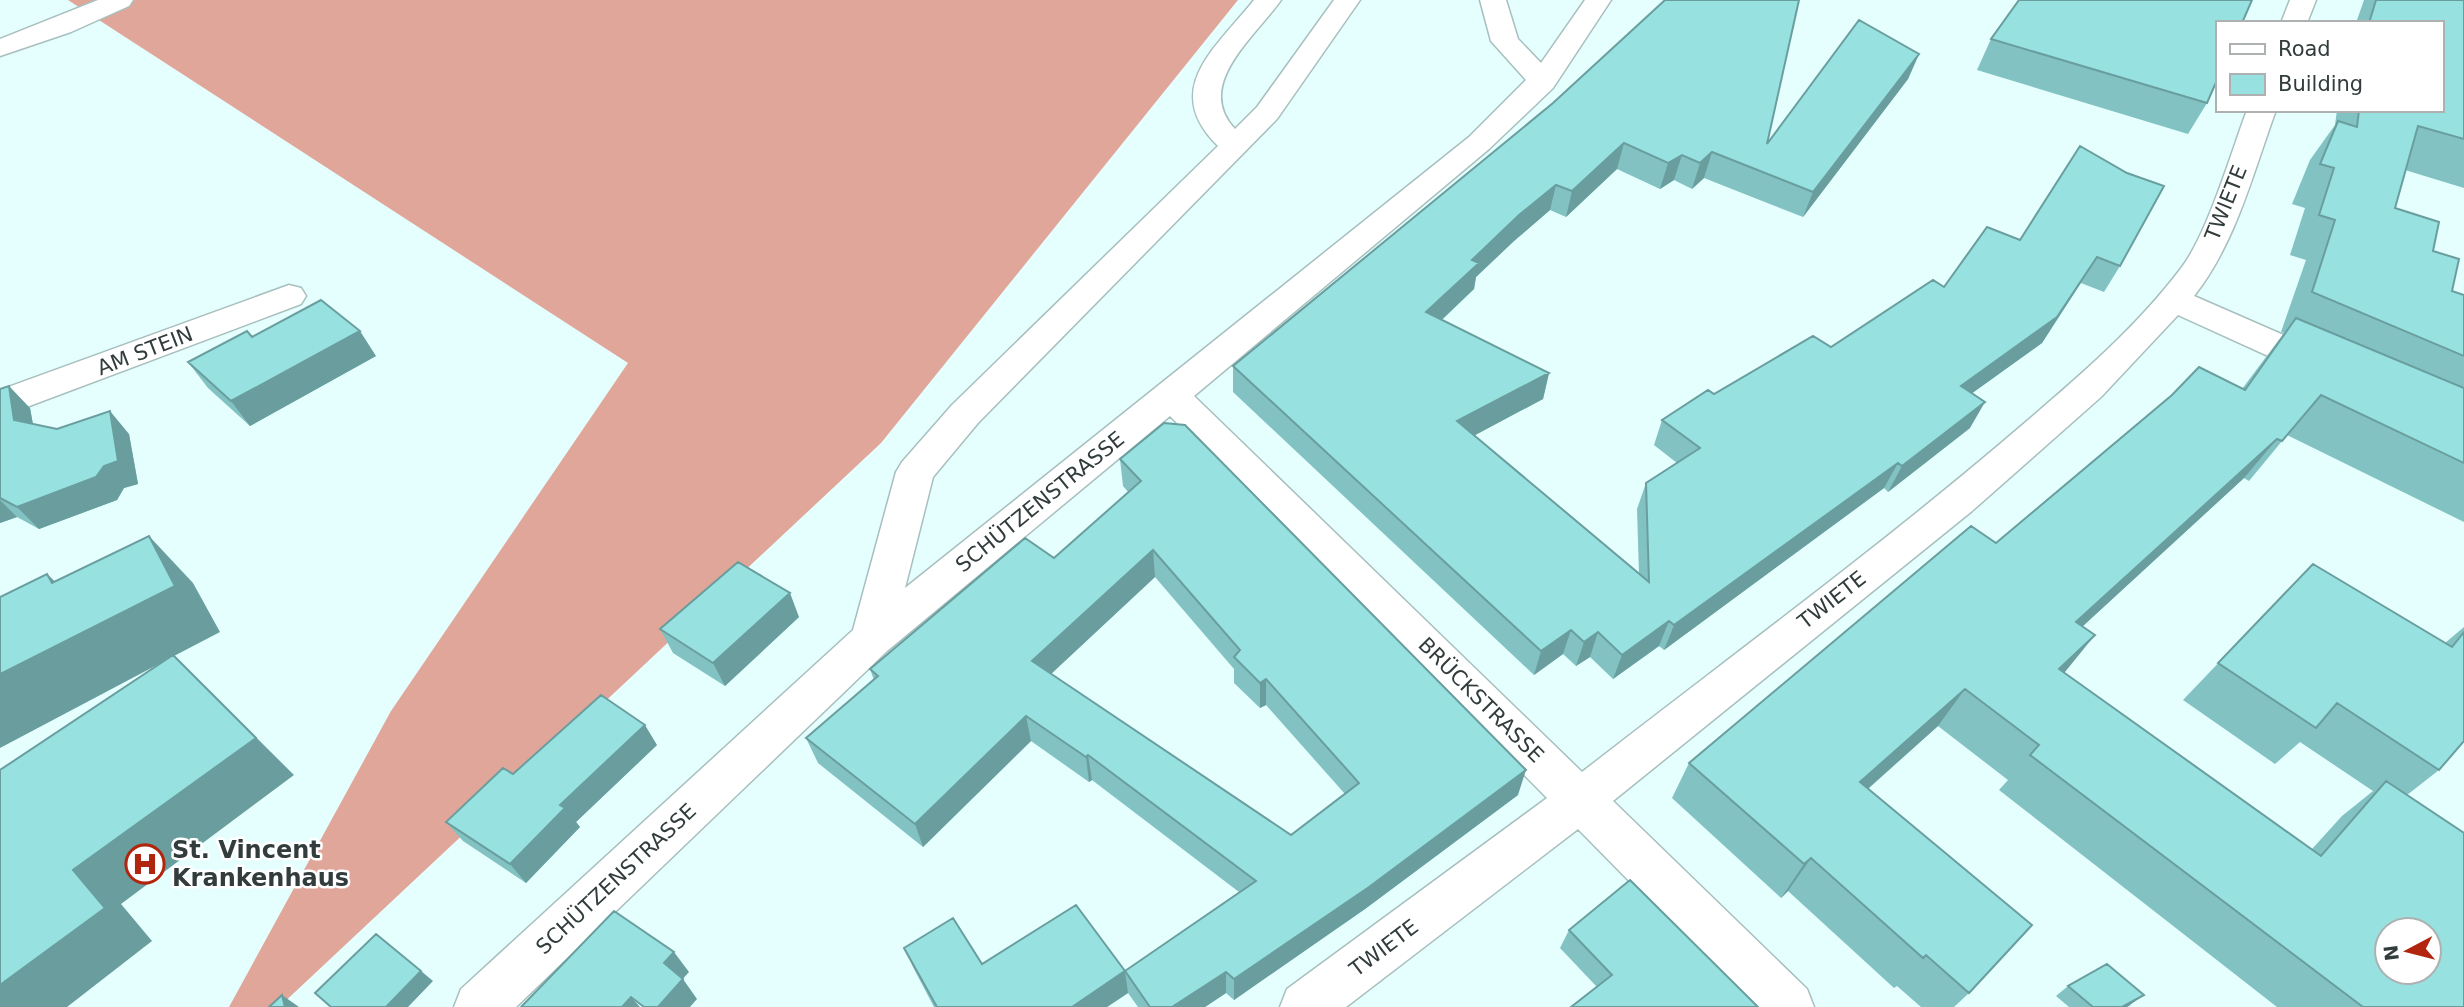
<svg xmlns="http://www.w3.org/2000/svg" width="2464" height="1007" viewBox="0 0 2464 1007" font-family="'DejaVu Sans',sans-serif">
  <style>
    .forest { fill: #e1a69a }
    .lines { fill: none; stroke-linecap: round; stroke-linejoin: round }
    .minor-casing { stroke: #a7bfbe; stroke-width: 3 }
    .minor { fill: #fff; fill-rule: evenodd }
    .wall { fill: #82c2c2; fill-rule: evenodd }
    .shaded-wall { fill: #6a9e9e }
    .building { fill: #97e1e1; stroke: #6a9e9e; stroke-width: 2; fill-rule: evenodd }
    .labels { text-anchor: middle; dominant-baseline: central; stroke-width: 5; stroke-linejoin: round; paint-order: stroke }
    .street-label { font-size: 21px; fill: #323c3c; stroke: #fff }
    .near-poi-label { font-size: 24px; font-weight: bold; fill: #323c3c; stroke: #fff; text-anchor: start }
  </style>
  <rect width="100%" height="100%" fill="#e5fefe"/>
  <path class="forest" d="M68,0H1238L881,443L279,1007H229L391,711L628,363Z"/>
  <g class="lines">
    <g class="minor-casing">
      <path id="minor" d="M98,0H133L129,6L71,32L0,56V39Z
        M1254,0H1281C1256,36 1193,85 1235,129L1257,107L1334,0H1360L1277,119L978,423L933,477L905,588L1469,137L1526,80L1491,41L1480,0H1506L1518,39L1541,63L1585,0H1611L1553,88L1489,149L1194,396L1582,772C1722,663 1865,558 2000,444C2064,389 2131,335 2182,267C2208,232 2231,153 2247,110H2276C2253,173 2236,243 2194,296L2334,357L2340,366L2334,375L2322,378L2310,375L2178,315L2101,397L1972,511L1613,801L1807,989L1814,1007H1753L1578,829L1346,1007H1280L1287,989L1547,798L1170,416L887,651L516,1007H454L461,989L853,630L896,472L902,462L952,405L1218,146C1160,89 1216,48 1254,0Z
        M2290,0H2316L2307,23H2281Z
        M289,285L301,288L306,296L301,304L0,417V390Z"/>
    </g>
    <use href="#minor" class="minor"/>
  </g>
  <path class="wall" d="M2364,0H2464V188L2405,170L2395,208L2433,251L2452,291L2464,295V522L2287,435L2249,481L2244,478L2083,626L2064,673L2312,849L2342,816L2373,791L2300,742L2275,764L2183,700L2313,564L2445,643L2464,627V741L2439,770L2407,795L2464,1007H2277L1999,790L2008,780L1938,726L1868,789L1969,993L1954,1007H1921L1897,986L1894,988L1788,891L1781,898L1672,798L1689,763L1996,543L2242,389L2284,333L2281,332L2306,260L2290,255L2305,208L2292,204L2310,160L2335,125L2337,110H2441V23H2356Z
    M1991,39L2207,103L2188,134L1977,70Z
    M1919,54L1908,79L1803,217L1704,178L1692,189L1674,180L1660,189L1617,169L1566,217L1550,210L1514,241L1476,277L1474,289L1442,320L1549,373L1543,399L1474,435L1639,574L1637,509L1646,483L1677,463L1654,445L1662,420L1714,394L1831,347L1944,287L2020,240L2080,146L2120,266L2104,292L2081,283L2042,343L1972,393L1970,428L1888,492L1884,488L1664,650L1659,646L1613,679L1590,657L1576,666L1563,654L1534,675L1233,392V366L1553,103L1767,144Z
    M252,337L376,356L250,426L208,388L188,362Z
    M0,389L30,408L33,424L57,429L129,434L138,484L124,488L117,500L39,529L17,517L0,523Z
    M1120,459L1518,795L1365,909L1234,1000L1226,993L1205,1007H1138L1128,993L1107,1007H934L914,969L904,948L982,964L1125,971L1239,892L1092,780L1089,782L1031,741L923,847L818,763L806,738L874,680L870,669L1054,558L1129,493L1123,486ZM1155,577L1234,669V683L1260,708L1266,705L1345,794L1291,835L1051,674Z
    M799,617L725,686L673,653L660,629Z
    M657,745L576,822L580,827L526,883L463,841L446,822L513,774Z
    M1569,930L1758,1007L1597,987L1560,948Z
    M2068,986L2131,1005L2127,1007H2069L2056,996Z"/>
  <path class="shaded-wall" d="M1919,54L1908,79L1803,217L1813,192Z
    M1624,143L1617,169L1566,217L1572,191Z
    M1712,152L1704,178L1692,189L1700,163Z
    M1682,155L1674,180L1660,189L1668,163Z
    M1556,185L1550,210L1514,241L1476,277L1474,289L1422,338L1426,312L1472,260L1519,215Z
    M2097,257L2042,343L1946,412L1961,386Z
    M360,331L376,356L250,426L231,401Z
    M1549,373L1543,399L1453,447L1457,421Z
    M9,386L30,408L36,442L14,420Z
    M1985,402L1970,428L1888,492L1902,466Z
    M110,411L129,434L138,484L124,488L117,500L39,529L17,507Z
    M2277,439L2244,478L2047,659L2076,622Z
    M1898,463L1884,488L1664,650L1674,625Z
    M0,500L17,517L0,523Z
    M149,536L193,583L220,632L174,656L294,775L121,904L152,941L67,1007H0V985L73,870L174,656L0,748V674L52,583L47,574L97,621Z
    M1153,550L1155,577L1037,687L1032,661Z
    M790,593L799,617L725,686L713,663Z
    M1669,621L1659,646L1613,679L1622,655Z
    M1571,630L1563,654L1534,675L1541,651Z
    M1598,632L1590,657L1576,666L1584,642Z
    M2095,635L2065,672L2029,706L2059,669Z
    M1266,679V705L1260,708V683Z
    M1965,689L1938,726L1836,817L1860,782Z
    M1026,716L1031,741L923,847L915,824Z
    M645,725L657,745L576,822L580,827L526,883L510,864L560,805Z
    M1088,755L1092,780L1089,782L1086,757Z
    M1526,770L1518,795L1365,909L1234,1000V979Z
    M1811,858L1788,891L1781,898L1804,864Z
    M674,952L689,972L679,983L664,963Z
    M421,971L433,981L408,1007H386Z
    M1125,971L1128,993L1107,1007H1072Z
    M1226,972V993L1205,1007H1172Z
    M683,979L697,999L690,1007H658Z
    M282,995L299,1007H285Z
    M2144,995L2127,1007H2122Z
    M631,997L640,1007H622Z"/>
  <path class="building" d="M1665,0H1799L1767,144L1859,20L1919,54L1813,192L1712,152L1700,163L1682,155L1668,163L1624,143L1572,191L1556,185L1519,215L1472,260L1479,263L1426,312L1549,373L1457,421L1649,582L1646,483L1700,448L1662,420L1708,390L1714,394L1813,336L1831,347L1933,280L1944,287L1987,227L2020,240L2080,146L2127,173L2164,186L2120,266L2097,257L2057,317L1961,386L1985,402L1902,466L1898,463L1674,625L1669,621L1622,655L1598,632L1584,642L1571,630L1541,651L1233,366L1553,103Z
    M2019,0H2252L2242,23H2217V80L2207,103L1991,39Z
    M2376,0H2464V139L2418,126L2395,208L2439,222L2433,251L2459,259L2452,291L2464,295V356L2312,292L2335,220L2319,215L2334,168L2320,164L2338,121L2357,127L2359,110H2441V23H2369Z
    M321,300L360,331L231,401L188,362L247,331L252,337Z
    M2296,318L2464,388V463L2321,395L2282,441L2277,439L2076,622L2095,635L2059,669L2321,856L2386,781L2464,833V1007H2363L2030,755L2039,745L1965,689L1860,782L2032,925L1969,993L1926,955L1923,958L1811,858L1804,864L1689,763L1971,526L1996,543L2172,395L2199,367L2245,390ZM2387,930H2429V972H2387Z
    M9,386L14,420L57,429L110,411L118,461L104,466L96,477L17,507L0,498V389Z
    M1164,423L1185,425L1526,770L1369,887L1234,979L1226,972L1172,1007H1150L1125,971L1072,1007H937L904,948L953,918L982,964L1076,905L1125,971L1256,881L1088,755L1086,757L1026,716L915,824L806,738L878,676L870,669L1025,538L1054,558L1141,481L1120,459ZM1153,550L1240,650L1234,657L1260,683L1266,679L1359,783L1291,835L1032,661Z
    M149,536L175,586L0,674V597L47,574L52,583Z
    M738,562L790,593L713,663L660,629Z
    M2313,564L2452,647L2464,632V741L2439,770L2337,703L2316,728L2218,663Z
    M173,655L256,738L73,870L105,908L0,985V770Z
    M601,695L645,725L560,805L565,808L510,864L446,822L503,768L513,774Z
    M1630,880L1758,1007H1571L1612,975L1569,930Z
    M614,911L674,952L664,963L683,979L658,1007H644L631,997L622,1007H521Z
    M376,934L421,971L386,1007H331L315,993Z
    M2107,964L2144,995L2122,1007H2093L2068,986Z
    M282,995L285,1007H269Z"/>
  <defs>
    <g id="hospital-ring" transform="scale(2.0125)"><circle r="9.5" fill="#fff" stroke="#b1240d" stroke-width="1.5"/><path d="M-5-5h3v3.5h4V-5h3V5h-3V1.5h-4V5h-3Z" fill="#b1240d"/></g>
  </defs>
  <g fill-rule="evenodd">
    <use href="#hospital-ring" x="145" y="864"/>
  </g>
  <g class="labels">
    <g class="street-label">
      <text transform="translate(2226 203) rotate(-68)">TWIETE</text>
      <text transform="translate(145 351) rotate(-21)">AM STEIN</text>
      <text transform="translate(1040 502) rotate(-39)">SCHÜTZENSTRASSE</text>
      <text transform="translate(1832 600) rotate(-38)">TWIETE</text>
      <text transform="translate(1481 700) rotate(45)">BRÜCKSTRASSE</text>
      <text transform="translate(616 879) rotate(-43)">SCHÜTZENSTRASSE</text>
      <text transform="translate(1384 948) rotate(-37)">TWIETE</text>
    </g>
    <g class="near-poi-label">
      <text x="172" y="850">St. Vincent<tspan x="172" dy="28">Krankenhaus</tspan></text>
    </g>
  </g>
  <rect x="2216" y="21" width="228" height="91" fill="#ffffff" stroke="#adb1b1" stroke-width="2"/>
  <rect x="2230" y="44" width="35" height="10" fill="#ffffff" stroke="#adb1b1" stroke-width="2"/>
  <text x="2278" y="56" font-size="21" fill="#323c3c">Road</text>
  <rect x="2230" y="74" width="35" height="21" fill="#97e1e1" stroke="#adb1b1" stroke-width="2"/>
  <text x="2278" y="91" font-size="21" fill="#323c3c">Building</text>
  <g transform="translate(2408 951) rotate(263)"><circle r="33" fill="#ffffff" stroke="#adb1b1" stroke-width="2"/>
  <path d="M0-5L12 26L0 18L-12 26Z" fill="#b1240d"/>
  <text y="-10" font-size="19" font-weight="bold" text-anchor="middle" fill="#323c3c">N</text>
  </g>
</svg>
